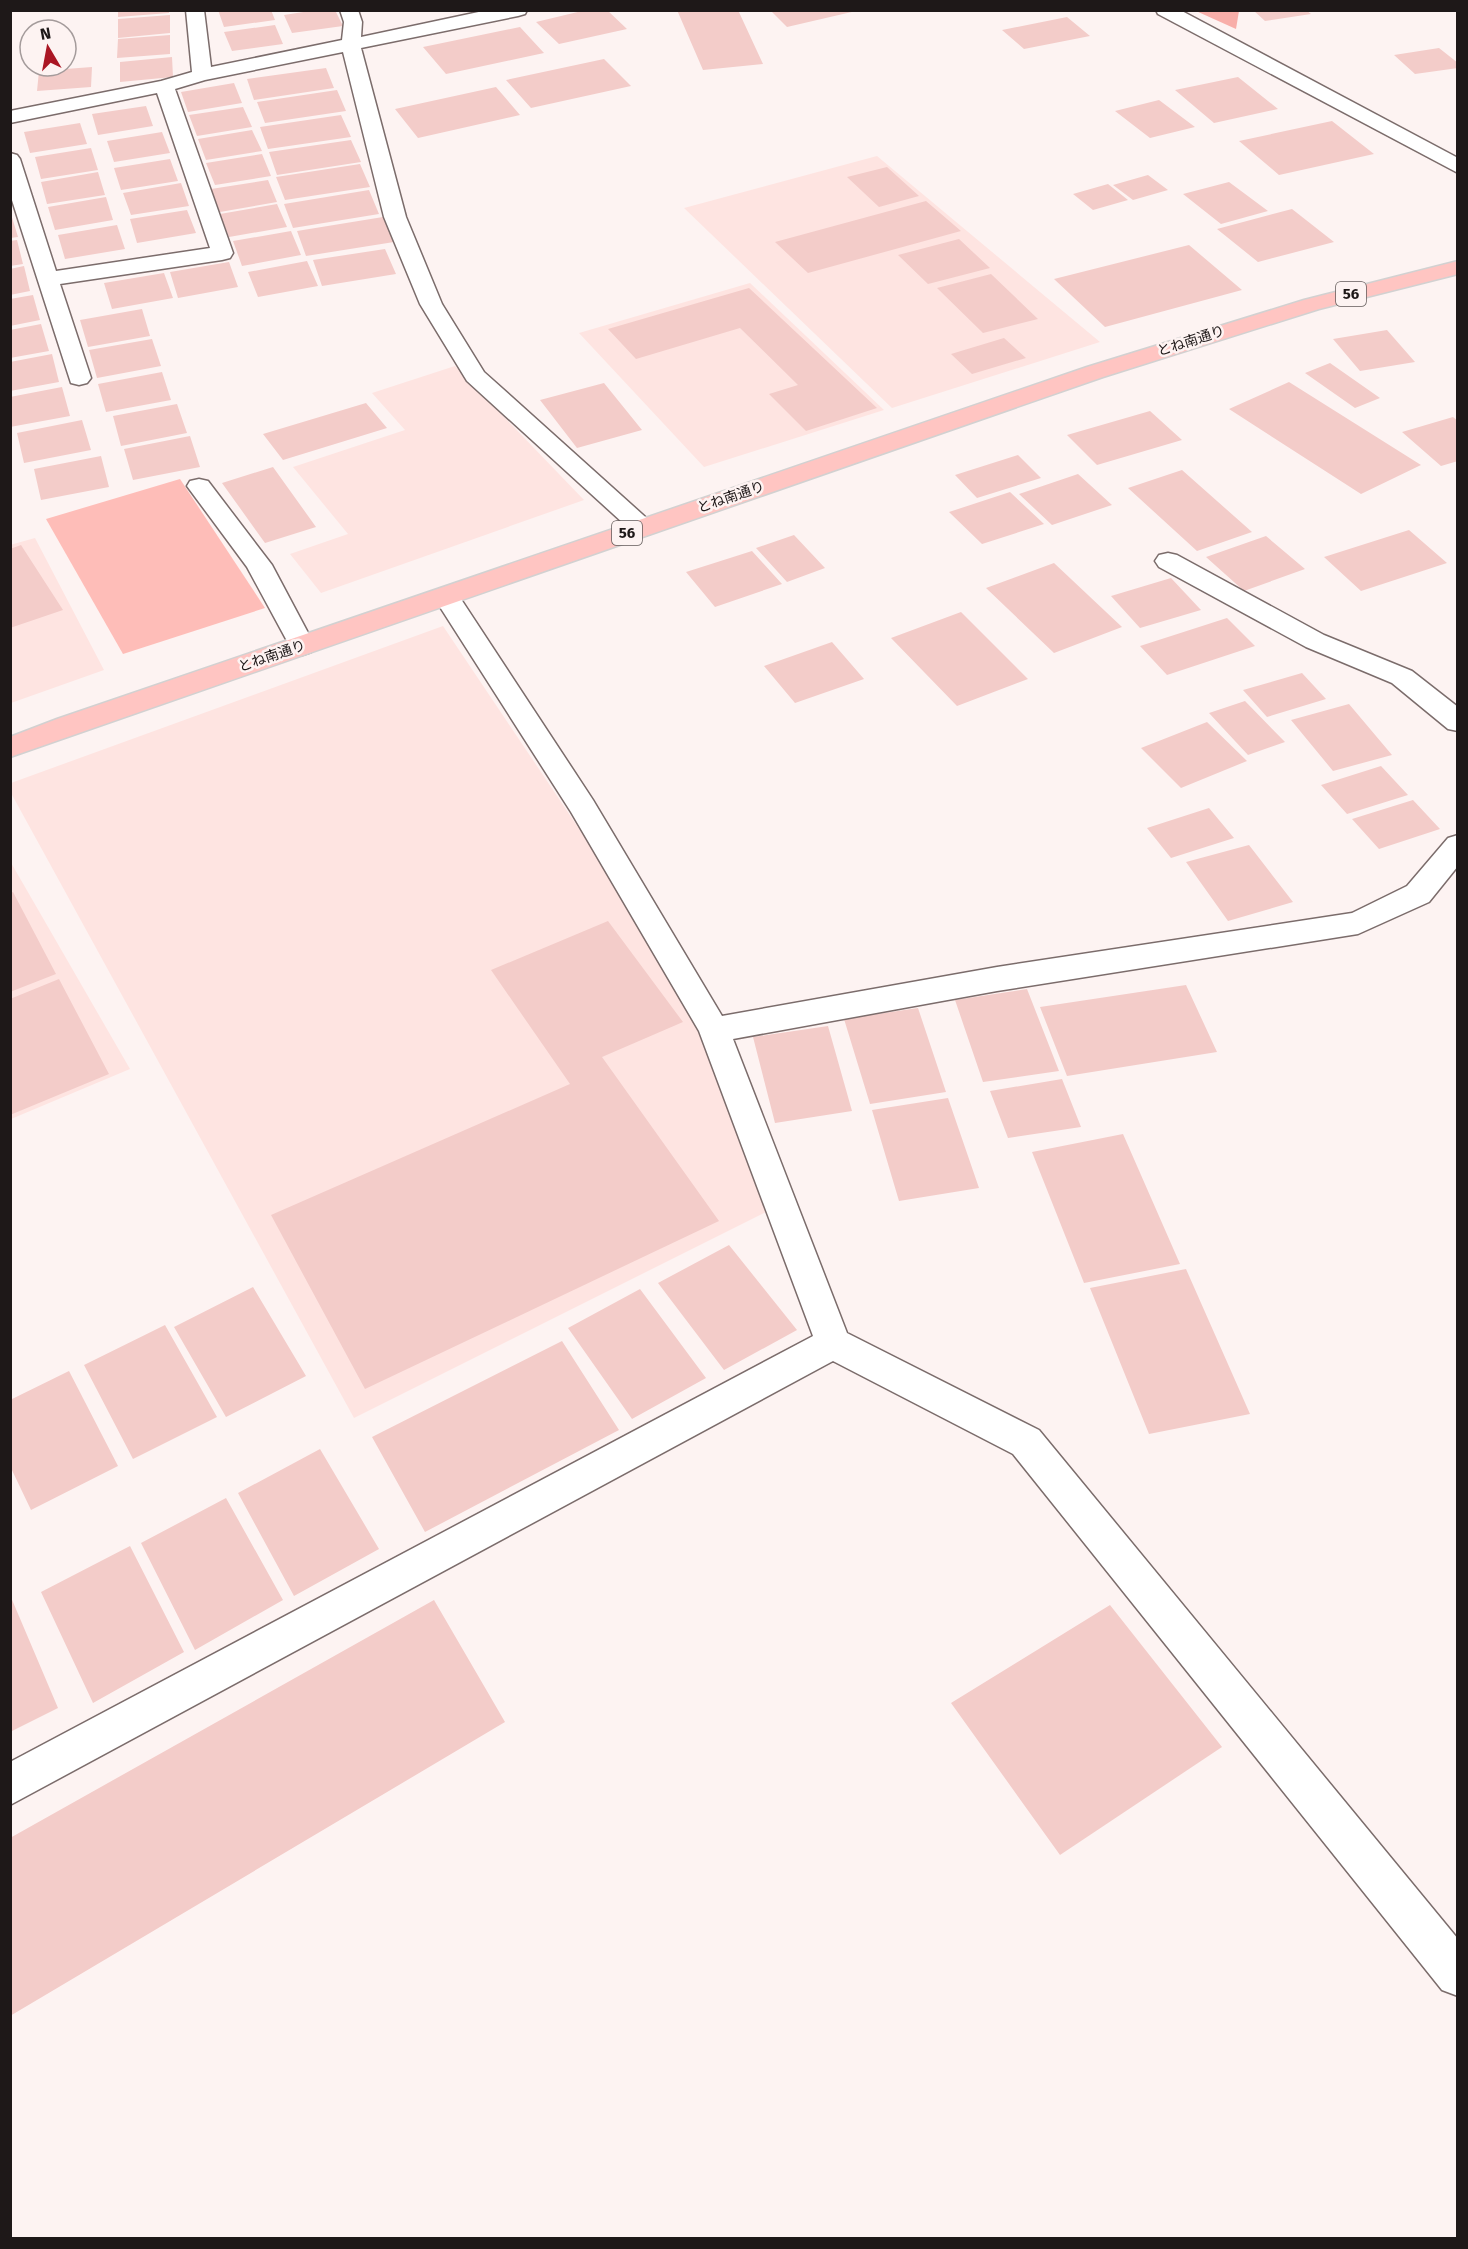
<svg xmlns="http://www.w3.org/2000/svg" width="1468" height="2249" viewBox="0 0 1468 2249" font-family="'Fira Sans','Noto Sans JP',sans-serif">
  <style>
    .built { fill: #fee4e1 }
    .green { fill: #febdb8 }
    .forest { fill: #f8aea9 }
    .building { fill: #f3ccc9 }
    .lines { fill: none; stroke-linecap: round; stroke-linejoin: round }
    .street-casing { stroke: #7b6c6b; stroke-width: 3 }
    .secondary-casing { stroke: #7b6c6b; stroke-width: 3 }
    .primary-casing { stroke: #d2d1d1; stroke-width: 3 }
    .street { fill: #fff; fill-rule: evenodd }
    .secondary { fill: #fff; fill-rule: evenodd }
    .primary { fill: #ffc5c2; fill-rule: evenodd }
    .labels { text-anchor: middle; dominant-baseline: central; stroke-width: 5; stroke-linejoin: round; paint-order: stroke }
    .far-street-label { font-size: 14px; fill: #1e1818; stroke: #fdf3f2 }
    .shield { fill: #fdf3f2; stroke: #615a59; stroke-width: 1.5 }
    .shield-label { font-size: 15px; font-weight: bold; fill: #1e1818 }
  </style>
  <rect width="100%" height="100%" fill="#fdf3f2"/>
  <path class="built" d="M877,156L1100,342L892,408L684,208Z
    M750,283L884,410L704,467L579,333Z
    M455,366L584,500L321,593L290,554L348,534L293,467L405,430L372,393Z
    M35,538L104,670L11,703L10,545Z
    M443,626L714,1030L780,1205L354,1418L11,793V783Z
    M10,861L130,1069L11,1119H10Z"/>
  <path class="green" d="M180,479L265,608L123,654L46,519Z"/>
  <path class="forest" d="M1196,11H1239L1236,29Z"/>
  <path class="building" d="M118,10H169V13L118,17Z
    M218,10H271L275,20L224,27Z
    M316,10H335L343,26L292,33L284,15Z
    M586,10H607L627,29L559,44L536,22Z
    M677,10H738L763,64L703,70Z
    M770,10H856V11L787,27Z
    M1253,10H1306L1311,14L1265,21Z
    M170,15V33L118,38V19Z
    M1067,17L1090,36L1024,49L1002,30Z
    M275,25L283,44L232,51L224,32Z
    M520,27L544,53L446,74L423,47Z
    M170,35V54L117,58L118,39Z
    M1439,48L1458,63V68L1415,74L1394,55Z
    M172,57L173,77L120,82V62Z
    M604,59L631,86L531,108L506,80Z
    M92,67L91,87L37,91L39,71Z
    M326,68L334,88L254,100L247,79Z
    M1238,77L1278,109L1214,123L1175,90Z
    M234,83L242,103L188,112L181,92Z
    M496,87L520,115L418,138L395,109Z
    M337,90L346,111L265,123L257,102Z
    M1159,100L1195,127L1150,138L1115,111Z
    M146,106L153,126L98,135L92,114Z
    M243,107L252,127L197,136L189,115Z
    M341,115L351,137L268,149L260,127Z
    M1332,121L1374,154L1279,175L1239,141Z
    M80,123L87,144L30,153L24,132Z
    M252,130L262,151L206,160L198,139Z
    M162,132L170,153L114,162L107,141Z
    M351,140L361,162L277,175L269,152Z
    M91,148L98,170L41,179L35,157Z
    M262,154L271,176L215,185L206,163Z
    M170,159L178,181L121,190L114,168Z
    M360,164L370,187L285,200L276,177Z
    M887,167L919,196L879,207L847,177Z
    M98,172L105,195L47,204L41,182Z
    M1148,175L1168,190L1133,200L1113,185Z
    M268,180L277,202L220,212L211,189Z
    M1229,182L1268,211L1221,224L1183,194Z
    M181,183L189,206L131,215L123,193Z
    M1108,184L1128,200L1093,210L1073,194Z
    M369,190L379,214L293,228L284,204Z
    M106,197L113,220L55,230L48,207Z
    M926,201L961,231L808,273L775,242Z
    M277,204L287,227L229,237L220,214Z
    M1292,209L1334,242L1258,262L1217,229Z
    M187,210L196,233L137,243L130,219Z
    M10,211L18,237L10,238Z
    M383,217L394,242L306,256L297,231Z
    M117,225L125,249L65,259L58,235Z
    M291,231L301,255L242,266L233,241Z
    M959,239L990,268L928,284L898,255Z
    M17,240L23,264L10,266V241Z
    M1189,245L1242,290L1105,327L1054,279Z
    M385,249L396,274L322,286L313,260Z
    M307,261L318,286L258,297L248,272Z
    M229,262L238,287L178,298L170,272Z
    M24,266L30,291L10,295V269Z
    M164,273L173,298L112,309L104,283Z
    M991,274L1038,319L983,333L937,288Z
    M749,288L877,408L806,431L769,394L798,385L740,328L636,359L608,329Z
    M33,295L40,320L10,326V299Z
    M142,309L150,336L88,347L80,320Z
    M41,324L49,351L10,358V330Z
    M1387,330L1415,362L1360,371L1333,339Z
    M1004,338L1026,358L972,374L951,354Z
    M152,339L161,366L97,378L89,350Z
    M52,354L59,382L10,391V362Z
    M1330,363L1380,398L1355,408L1305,373Z
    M162,372L171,400L106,412L98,384Z
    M1289,382L1421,465L1361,494L1229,409Z
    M604,383L642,430L577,448L540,400Z
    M62,387L70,416L10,427V397Z
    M366,403L387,428L283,460L263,434Z
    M177,404L187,433L121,446L113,416Z
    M1150,411L1182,440L1097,465L1067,435Z
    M1453,417L1458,421V461L1441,466L1402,432Z
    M82,420L91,450L24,463L17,433Z
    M190,436L200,467L133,480L124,449Z
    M1018,455L1041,478L977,498L955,475Z
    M101,456L109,487L41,500L34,469Z
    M273,467L316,527L265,543L222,483Z
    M1182,470L1252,532L1197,551L1128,488Z
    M1078,474L1112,505L1052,525L1019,494Z
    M1010,492L1044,524L982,544L949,512Z
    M1409,530L1447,563L1361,591L1324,557Z
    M794,535L825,568L787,582L756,548Z
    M1266,536L1305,569L1244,591L1206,557Z
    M21,545L63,610L10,628V549Z
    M752,551L782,584L715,607L686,572Z
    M1054,563L1122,627L1054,653L986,588Z
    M1171,578L1201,610L1140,628L1111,596Z
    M961,612L1028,679L957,706L891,638Z
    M1227,618L1255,646L1167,675L1140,646Z
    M832,642L864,679L795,703L764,666Z
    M1302,673L1326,699L1267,717L1243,690Z
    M1245,701L1285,742L1248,755L1209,713Z
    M1349,704L1392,755L1333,771L1291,720Z
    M1207,722L1247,761L1181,788L1141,748Z
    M1381,766L1408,795L1347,814L1321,785Z
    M1413,800L1440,829L1379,849L1352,819Z
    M1209,808L1234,838L1171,858L1147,828Z
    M1249,845L1293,902L1228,921L1186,862Z
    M13,892L56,974L10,992V893Z
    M608,921L683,1022L602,1057L719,1221L365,1389L271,1215L570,1084L491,970Z
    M59,979L109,1074L10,1115V999Z
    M1186,985L1217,1052L1067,1076L1040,1007Z
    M1027,989L1059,1071L983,1082L955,1000Z
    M918,1008L946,1092L870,1104L844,1019Z
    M828,1026L852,1111L775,1123L753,1037Z
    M1062,1079L1081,1127L1008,1138L990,1091Z
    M948,1098L979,1188L899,1201L872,1110Z
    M1123,1134L1180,1264L1084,1283L1032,1152Z
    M729,1245L797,1330L724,1370L658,1283Z
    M1186,1269L1250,1414L1149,1434L1090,1288Z
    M253,1287L306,1376L226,1417L174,1327Z
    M640,1289L706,1378L632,1419L568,1328Z
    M165,1325L217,1417L133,1459L84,1365Z
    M562,1341L619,1430L425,1532L372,1437Z
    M69,1371L118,1466L31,1510L10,1466V1400Z
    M320,1449L379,1549L294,1596L238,1493Z
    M226,1498L283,1600L195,1650L141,1543Z
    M130,1546L184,1652L93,1703L41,1592Z
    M10,1595L58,1708L10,1732Z
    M434,1600L505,1722L10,2016V1838Z
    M1110,1605L1222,1747L1060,1855L951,1703Z"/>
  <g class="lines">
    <g class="street-casing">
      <path id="street" d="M186,10H204L211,67L342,40L344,22L340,10H358L362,22L361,37L488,10H527L525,14L518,16L361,48L406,217L442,304L484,372L652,523L656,528L652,533L643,536L634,533L467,381L420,304L384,217L343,52L205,80L175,89L233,253L230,258L222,260L60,284L91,378L87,383L79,385L71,383L10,194V153L17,155L20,159L56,271L210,248L157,93L10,123V111L161,81L192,72Z
        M199,479L208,481L272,565L315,646L311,652L302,655L293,652L247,567L187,486L190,481Z
        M1168,553L1177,555L1324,635L1412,671L1458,707V731L1448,729L1392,683L1306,647L1159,567L1155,561L1159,555Z
        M446,588L455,590L593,800L722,1016L997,967L1352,913L1407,886L1448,838L1458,835V866L1429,902L1358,934L997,991L733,1039L847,1333L1039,1430L1458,1939V1996L1442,1990L1013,1454L833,1361L10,1805V1762L813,1336L699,1031L571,812L433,596L437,590Z"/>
    </g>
    <g class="secondary-casing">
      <path id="secondary" d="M1156,10H1180L1458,158V173L1158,14Z"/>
    </g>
    <g class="primary-casing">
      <path id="primary" d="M1458,261V274L1319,309L1103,377L10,757V737L57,719L1087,367L1304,300Z"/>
    </g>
    <use href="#street" class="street"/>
    <use href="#secondary" class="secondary"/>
    <use href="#primary" class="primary"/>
  </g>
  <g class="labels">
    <g class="far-street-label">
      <text transform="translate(1191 341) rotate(-18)">とね南通り</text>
      <text transform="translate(731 497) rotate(-19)">とね南通り</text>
      <text transform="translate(272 656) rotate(-19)">とね南通り</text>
    </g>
    <g class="shield">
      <rect x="1336" y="282" width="30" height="24" rx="4.5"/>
      <rect x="612" y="521" width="30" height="24" rx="4.5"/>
    </g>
    <g class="shield-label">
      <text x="1351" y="294">56</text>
      <text x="627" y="533">56</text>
    </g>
  </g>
  <rect width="1468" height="2249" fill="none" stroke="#1e1818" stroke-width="24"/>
  <g transform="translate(48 48) rotate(350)"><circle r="28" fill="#fdf3f2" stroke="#a49b9b" stroke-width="1.5"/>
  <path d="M0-4.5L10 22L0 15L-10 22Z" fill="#aa1624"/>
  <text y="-9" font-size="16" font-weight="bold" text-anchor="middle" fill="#1e1818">N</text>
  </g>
</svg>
